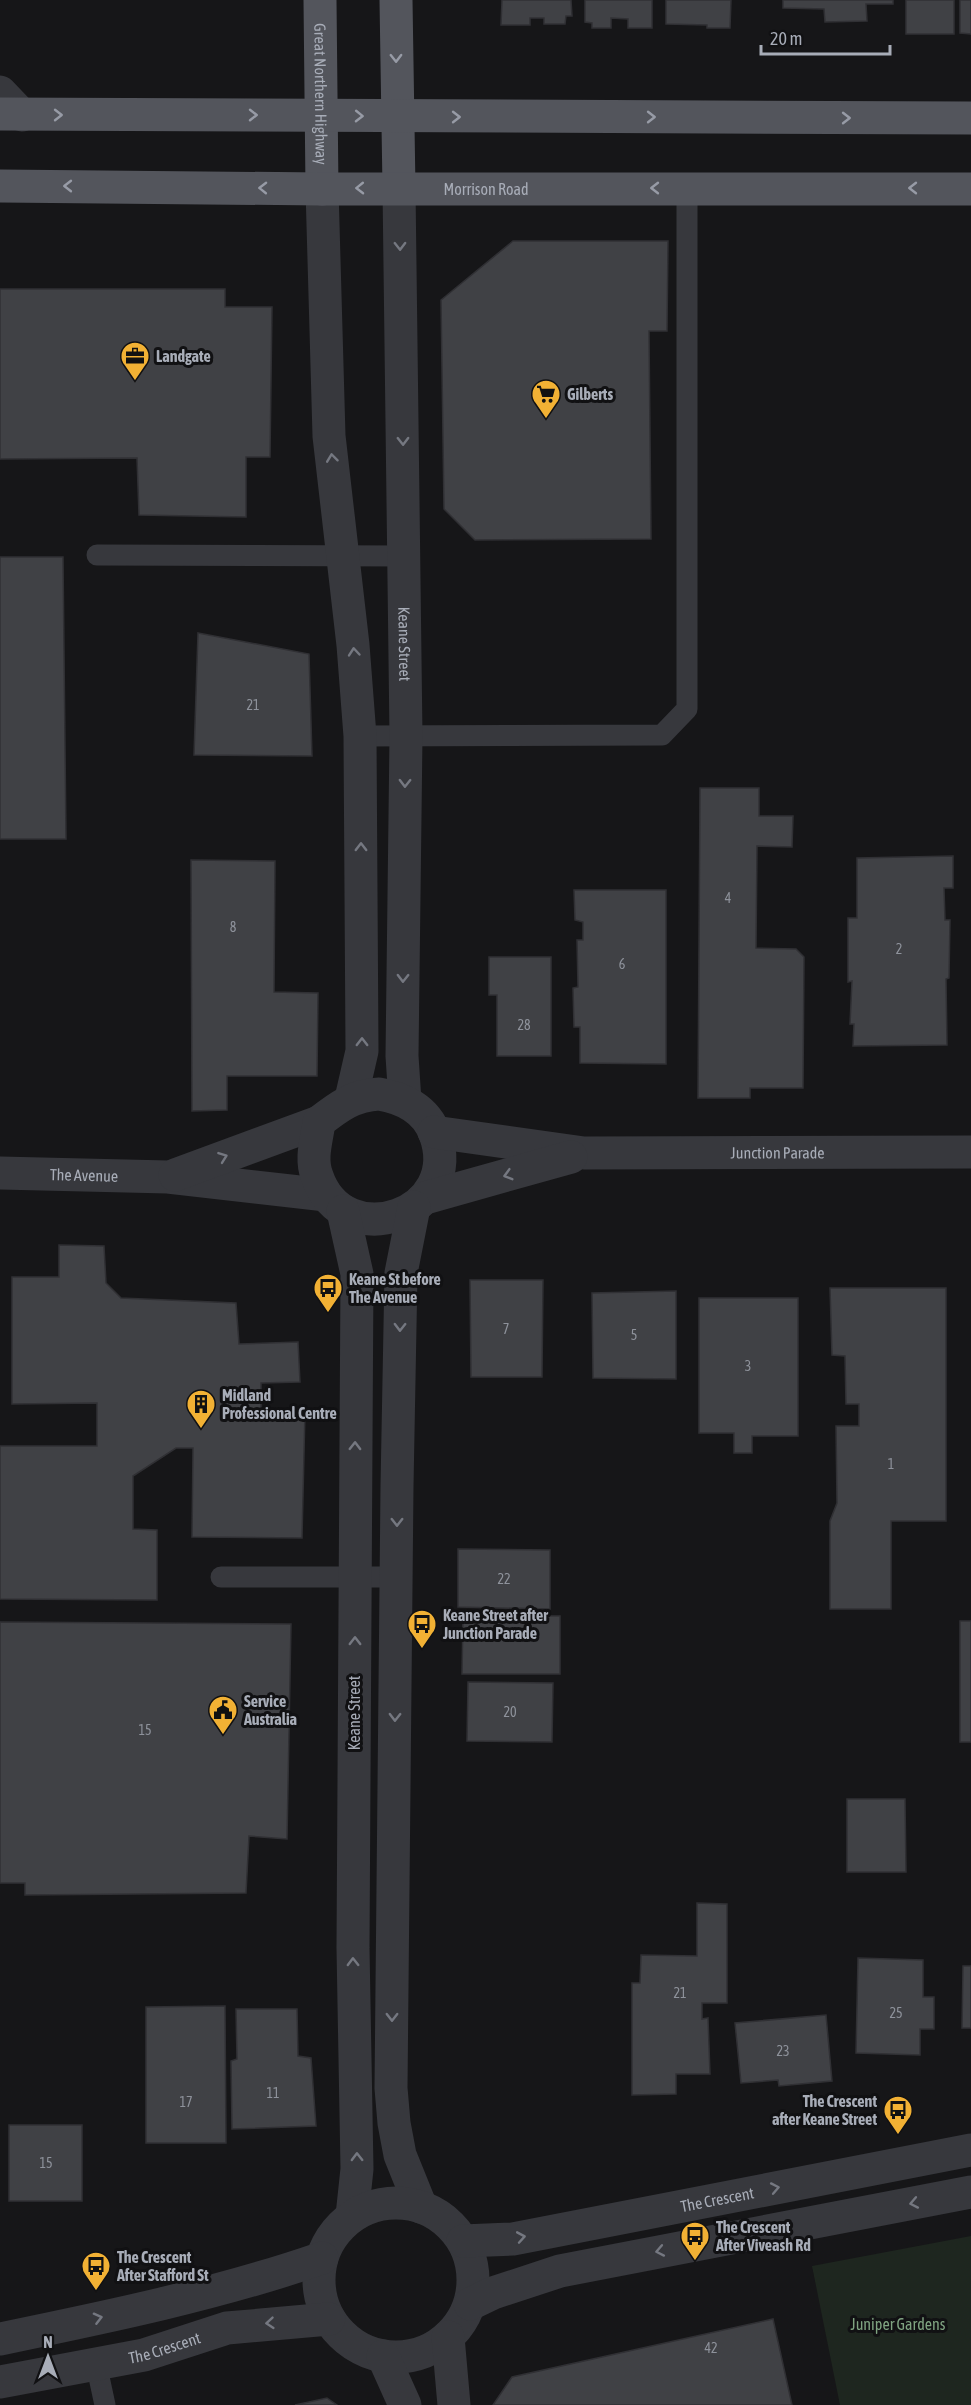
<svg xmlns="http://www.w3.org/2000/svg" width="971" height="2405" viewBox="0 0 971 2405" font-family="'Asap Condensed',sans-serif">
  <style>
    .green { fill: #1e261f }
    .building { fill: #404145; stroke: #303034; stroke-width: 1.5 }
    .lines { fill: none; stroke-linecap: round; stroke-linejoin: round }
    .service { stroke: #37383d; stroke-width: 21 }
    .minor { stroke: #37383d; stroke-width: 33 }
    .tertiary { stroke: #37383d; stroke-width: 33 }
    .primary { stroke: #53555c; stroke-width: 33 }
    .oneway { stroke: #979ba6 }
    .oneway2 { stroke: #757881 }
    .labels { text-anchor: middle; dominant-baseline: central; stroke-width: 6; stroke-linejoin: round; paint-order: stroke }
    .number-label { font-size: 14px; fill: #8e929b }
    .street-label { font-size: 16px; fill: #a8adb8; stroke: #111113 }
    .poi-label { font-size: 16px; font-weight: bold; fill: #a8adb8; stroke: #111113; text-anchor: start }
    .park-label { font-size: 16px; fill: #7fa381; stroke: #111113 }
  </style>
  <rect width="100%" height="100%" fill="#161618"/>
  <path class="green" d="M971,2236V2405H840L812,2266Z"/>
  <path class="building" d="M502,0H571L572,16H566L565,24H544V18H530V25H501Z
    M585,0H652V28H628V19L611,18V28H592V23L585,22Z
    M666,0H731L730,28H707V25L666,24Z
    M783,0H893V4H866L867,21L825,22L824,9L783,8Z
    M906,0H954V34H906Z
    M960,0H971V34L960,33Z
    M513,241H668L667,331H649L651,539L475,540L444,509L441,300Z
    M0,289H225V307H272L270,457H246V517L139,515L137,458L0,459Z
    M0,557H63L66,839H0Z
    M198,633L309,654L312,756L194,755Z
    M700,788H759V816H793L792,847L757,846L756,948L796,949L804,957L803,1088H750V1098H698Z
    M953,856V888H944L945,920H950L949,978L946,979L947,1045L853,1046L854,1024H850L852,981L848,982V918H857V858Z
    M191,860L275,861L274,992L318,993L317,1076H227V1110L192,1111Z
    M574,890H666V1064L580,1063V1027H574L573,988L578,987L577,940H583V922L575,920Z
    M489,957H551V1056H497V995H489Z
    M59,1245L104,1246L106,1283L121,1298L236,1303L239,1344L298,1342L300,1382L261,1383V1411H305L302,1538L192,1537L193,1448H176L133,1476V1529L157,1530V1600L0,1599V1446H97V1403L12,1404V1277H59Z
    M470,1280H543L542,1377H471Z
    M830,1288H946V1521H891V1609H830V1521L837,1503L836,1426H859V1404H846L845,1356L832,1355Z
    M676,1291V1379L593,1378L592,1293Z
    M699,1298H798V1436H752V1453H734V1433H699Z
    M458,1549L550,1550V1609L458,1607Z
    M463,1616H560V1674H462Z
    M960,1621H971V1742H960Z
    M0,1622L291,1624L287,1839L249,1836L246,1893L25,1895V1883H0Z
    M468,1682L553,1683L552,1742L467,1741Z
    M847,1799H905L906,1872H847Z
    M697,1903L727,1904V2003H702V2019L708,2018L710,2074H676V2094L632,2095V1983H640L641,1955L697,1956Z
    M858,1958L923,1960V1997H934V2029H920V2055L856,2053Z
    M963,1966H971V2028H962Z
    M225,2006L226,2143H146V2007Z
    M236,2009H297L298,2056L311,2058L316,2126L232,2129L231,2061L237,2059Z
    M826,2015L832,2081L779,2086L778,2080L741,2083L735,2023Z
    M9,2125H82V2201H9Z
    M773,2319L792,2405H493L512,2377Z
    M327,2398L337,2405H295Z"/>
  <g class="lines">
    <path class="service" d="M97,555L405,556
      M360,736L662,735L687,709V188
      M221,1577H397
      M96,2363L105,2405"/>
    <g class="minor">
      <path d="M0,92L22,115"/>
      <path id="s1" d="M0,1173L168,1177L326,1195"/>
      <path d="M175,1175L319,1122"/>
    </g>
    <g class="tertiary">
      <path id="s2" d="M399,188L406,736L402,1056L405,1101"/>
      <path d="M322,189L329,436L353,645L360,736L362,1051L351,1099"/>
      <path d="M379,1094C403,1098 426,1109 435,1134C465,1214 344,1256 317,1176C310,1158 317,1139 319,1122C338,1107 354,1095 379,1094Z"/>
      <path id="s3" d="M434,1132L584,1153L971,1152"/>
      <path d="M425,1198L571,1157"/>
      <path d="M414,1207L401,1273L397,1486L391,2088L394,2123L400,2155L421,2207"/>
      <path d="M343,1211L357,1274L353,1948L357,2169L352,2216"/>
      <circle cx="396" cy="2280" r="77"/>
      <path id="s4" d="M463,2241L513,2239L971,2150"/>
      <path d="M470,2304L493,2293L560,2271L971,2192"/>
      <path d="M448,2337L454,2405"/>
      <path d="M0,2339C107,2317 218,2294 322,2258"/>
      <path d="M383,2356L405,2405"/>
      <path id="s5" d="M0,2382L144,2355L227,2328L329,2319"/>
    </g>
    <g class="primary">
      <path id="s6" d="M320,0L322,189"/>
      <path d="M396,0L399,188"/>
      <path d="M0,114L971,118"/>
      <path id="s7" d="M0,186L322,189H971"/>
    </g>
  </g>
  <defs><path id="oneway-chevron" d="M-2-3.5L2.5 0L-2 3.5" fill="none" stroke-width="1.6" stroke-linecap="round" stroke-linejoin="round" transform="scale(1.5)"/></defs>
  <g class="oneway">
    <use href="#oneway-chevron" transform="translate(396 58) rotate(89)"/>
    <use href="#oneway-chevron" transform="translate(58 115)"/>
    <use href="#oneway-chevron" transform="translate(253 115)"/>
    <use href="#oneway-chevron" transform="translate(359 116) rotate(1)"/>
    <use href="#oneway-chevron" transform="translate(456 117)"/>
    <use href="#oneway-chevron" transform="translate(651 117)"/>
    <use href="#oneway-chevron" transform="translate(846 118)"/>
    <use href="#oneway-chevron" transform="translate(68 186) rotate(-180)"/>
    <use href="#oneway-chevron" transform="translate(263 188) rotate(-179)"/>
    <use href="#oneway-chevron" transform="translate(360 188) rotate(179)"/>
    <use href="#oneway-chevron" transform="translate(655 188) rotate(180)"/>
    <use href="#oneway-chevron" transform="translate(913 188) rotate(-180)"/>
  </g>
  <g class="oneway2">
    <use href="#oneway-chevron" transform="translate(400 246) rotate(89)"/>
    <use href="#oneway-chevron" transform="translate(403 441) rotate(89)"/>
    <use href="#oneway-chevron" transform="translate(332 458) rotate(-97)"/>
    <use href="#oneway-chevron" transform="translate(354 652) rotate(-95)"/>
    <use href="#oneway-chevron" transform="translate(405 783) rotate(91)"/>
    <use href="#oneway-chevron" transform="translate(361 847) rotate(-90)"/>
    <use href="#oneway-chevron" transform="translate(403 978) rotate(91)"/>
    <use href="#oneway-chevron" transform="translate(362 1042) rotate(-90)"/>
    <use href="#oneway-chevron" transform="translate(223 1157) rotate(-20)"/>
    <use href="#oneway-chevron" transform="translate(508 1175) rotate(164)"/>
    <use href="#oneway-chevron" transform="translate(400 1327) rotate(91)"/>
    <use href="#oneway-chevron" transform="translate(355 1446) rotate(-89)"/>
    <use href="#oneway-chevron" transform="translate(397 1522) rotate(90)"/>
    <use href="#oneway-chevron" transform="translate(355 1641) rotate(-90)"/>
    <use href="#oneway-chevron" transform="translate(395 1717) rotate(91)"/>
    <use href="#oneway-chevron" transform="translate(353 1962) rotate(-91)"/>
    <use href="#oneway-chevron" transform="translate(392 2017) rotate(90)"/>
    <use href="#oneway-chevron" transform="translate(357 2157) rotate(-91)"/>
    <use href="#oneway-chevron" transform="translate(775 2188) rotate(-11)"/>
    <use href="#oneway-chevron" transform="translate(914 2203) rotate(169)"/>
    <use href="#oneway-chevron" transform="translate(521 2237) rotate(-10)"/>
    <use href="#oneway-chevron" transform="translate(660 2251) rotate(169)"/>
    <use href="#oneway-chevron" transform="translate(98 2318) rotate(-14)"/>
    <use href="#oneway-chevron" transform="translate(270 2323) rotate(175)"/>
  </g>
  <defs>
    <g id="office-pin" transform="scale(1.5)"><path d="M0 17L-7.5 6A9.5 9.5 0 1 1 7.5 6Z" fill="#f2b134" stroke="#111113"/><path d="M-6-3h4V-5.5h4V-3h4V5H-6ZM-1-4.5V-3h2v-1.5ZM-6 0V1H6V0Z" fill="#111"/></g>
    <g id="supermarket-pin" transform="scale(1.5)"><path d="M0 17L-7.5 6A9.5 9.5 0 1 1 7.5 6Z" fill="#f2b134" stroke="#111113"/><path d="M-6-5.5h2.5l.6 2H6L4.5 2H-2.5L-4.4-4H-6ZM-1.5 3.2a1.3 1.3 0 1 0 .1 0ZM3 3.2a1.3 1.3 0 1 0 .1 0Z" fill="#111"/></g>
    <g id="bus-pin" transform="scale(1.5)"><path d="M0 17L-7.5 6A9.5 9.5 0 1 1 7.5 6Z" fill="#f2b134" stroke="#111113"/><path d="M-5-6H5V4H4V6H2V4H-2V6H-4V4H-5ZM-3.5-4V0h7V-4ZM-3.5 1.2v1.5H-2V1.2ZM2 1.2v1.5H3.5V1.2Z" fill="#111"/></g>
    <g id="building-pin" transform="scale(1.5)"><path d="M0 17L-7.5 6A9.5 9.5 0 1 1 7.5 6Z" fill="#f2b134" stroke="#111113"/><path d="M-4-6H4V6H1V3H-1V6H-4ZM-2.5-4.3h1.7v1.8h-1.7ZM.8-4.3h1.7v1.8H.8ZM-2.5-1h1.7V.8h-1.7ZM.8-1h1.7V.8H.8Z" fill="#111"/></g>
    <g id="civic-pin" transform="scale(1.5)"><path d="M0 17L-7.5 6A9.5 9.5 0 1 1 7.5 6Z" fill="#f2b134" stroke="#111113"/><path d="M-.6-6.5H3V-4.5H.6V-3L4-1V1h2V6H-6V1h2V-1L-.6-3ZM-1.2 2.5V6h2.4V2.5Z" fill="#111"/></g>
  </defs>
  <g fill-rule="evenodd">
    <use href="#office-pin" x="135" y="356"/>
    <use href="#supermarket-pin" x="546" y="394"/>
    <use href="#bus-pin" x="328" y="1288"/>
    <use href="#building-pin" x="201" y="1404"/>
    <use href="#bus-pin" x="422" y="1624"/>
    <use href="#civic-pin" x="223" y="1710"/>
    <use href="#bus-pin" x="898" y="2110"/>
    <use href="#bus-pin" x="695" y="2236"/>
    <use href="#bus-pin" x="96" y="2266"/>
  </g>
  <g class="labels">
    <g class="number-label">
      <text x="253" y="705">21</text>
      <text x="728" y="898">4</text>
      <text x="233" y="927">8</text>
      <text x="899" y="949">2</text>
      <text x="622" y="964">6</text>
      <text x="524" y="1025">28</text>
      <text x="506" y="1329">7</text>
      <text x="634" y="1335">5</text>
      <text x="748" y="1366">3</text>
      <text x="891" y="1464">1</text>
      <text x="504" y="1579">22</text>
      <text x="510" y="1712">20</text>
      <text x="145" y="1730">15</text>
      <text x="680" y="1993">21</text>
      <text x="896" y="2013">25</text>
      <text x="783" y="2051">23</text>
      <text x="273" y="2093">11</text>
      <text x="186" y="2102">17</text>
      <text x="46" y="2163">15</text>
      <text x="711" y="2348">42</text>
    </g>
    <g class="street-label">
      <text stroke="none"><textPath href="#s6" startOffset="94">Great Northern Highway</textPath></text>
      <text stroke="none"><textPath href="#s7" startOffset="486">Morrison Road</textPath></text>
      <text stroke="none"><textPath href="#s2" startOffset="456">Keane Street</textPath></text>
      <text stroke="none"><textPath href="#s3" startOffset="345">Junction Parade</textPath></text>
      <text stroke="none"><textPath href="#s1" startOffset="84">The Avenue</textPath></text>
      <text transform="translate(354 1713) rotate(-90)">Keane Street</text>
      <text stroke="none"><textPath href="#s4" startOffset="258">The Crescent</textPath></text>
      <text stroke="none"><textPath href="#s5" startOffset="168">The Crescent</textPath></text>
    </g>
    <g class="poi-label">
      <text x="156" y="356">Landgate</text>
      <text x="567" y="394">Gilberts</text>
      <text x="349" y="1279">Keane St before<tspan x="349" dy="18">The Avenue</tspan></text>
      <text x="222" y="1395">Midland<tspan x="222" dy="18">Professional Centre</tspan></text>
      <text x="443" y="1615">Keane Street after<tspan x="443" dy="18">Junction Parade</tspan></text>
      <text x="244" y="1701">Service<tspan x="244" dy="18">Australia</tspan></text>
      <text x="877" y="2101" text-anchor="end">The Crescent<tspan x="877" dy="18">after Keane Street</tspan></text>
      <text x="716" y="2227">The Crescent<tspan x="716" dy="18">After Viveash Rd</tspan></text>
      <text x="117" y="2257">The Crescent<tspan x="117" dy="18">After Stafford St</tspan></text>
    </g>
    <g class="park-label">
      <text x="898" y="2324">Juniper Gardens</text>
    </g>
  </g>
  <g transform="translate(48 2357)" stroke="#111113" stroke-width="4.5" paint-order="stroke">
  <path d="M0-4.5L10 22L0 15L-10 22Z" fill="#a8adb8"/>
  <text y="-9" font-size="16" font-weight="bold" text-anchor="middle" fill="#a8adb8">N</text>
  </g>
  <path d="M761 45v9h129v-9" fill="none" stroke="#a8adb8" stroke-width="3"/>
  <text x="770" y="45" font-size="18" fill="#a8adb8" stroke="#111113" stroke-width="4.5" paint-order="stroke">20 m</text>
</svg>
